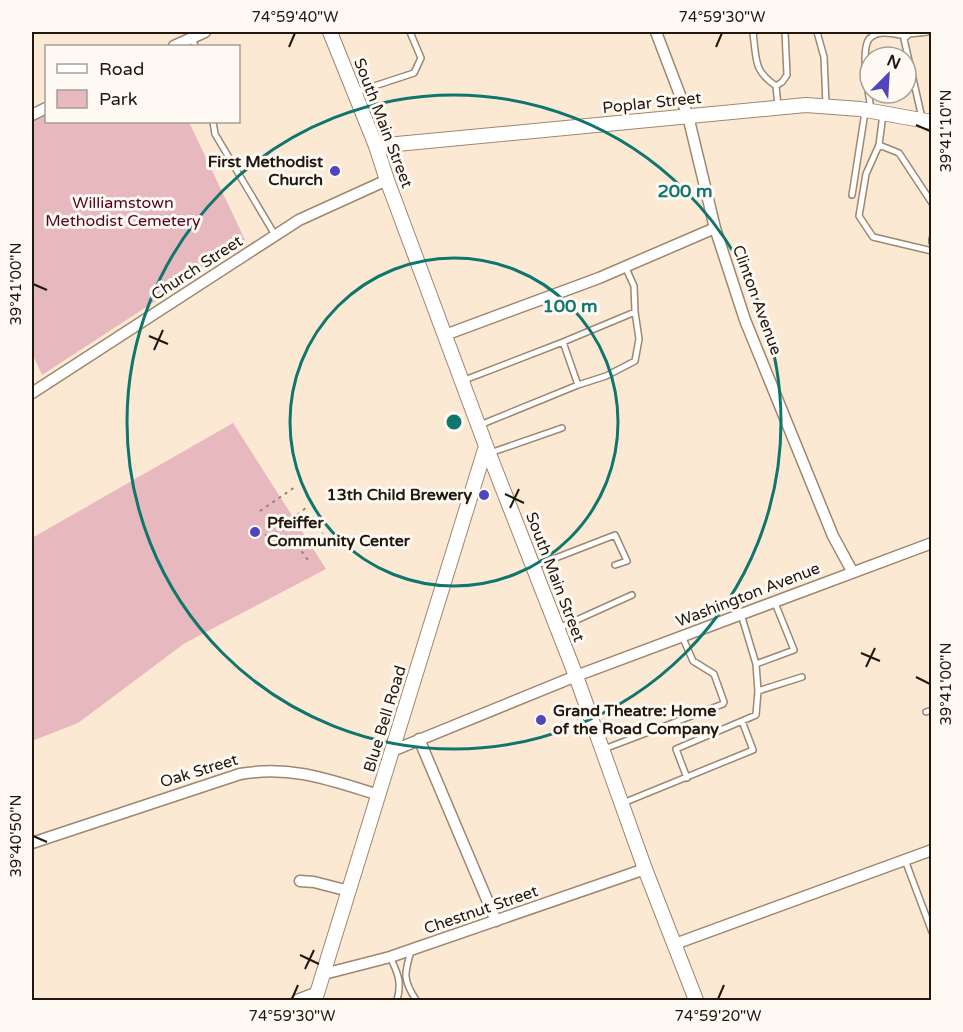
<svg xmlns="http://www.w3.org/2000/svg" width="963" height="1032" viewBox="0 0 963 1032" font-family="'Varela Round',sans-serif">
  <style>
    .green { fill: #e7b8be }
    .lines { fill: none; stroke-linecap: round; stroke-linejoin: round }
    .lane-casing { stroke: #9e876f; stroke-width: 8 }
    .street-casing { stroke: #9e876f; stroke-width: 13 }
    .secondary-casing { stroke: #9e876f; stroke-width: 16 }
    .path { stroke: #938576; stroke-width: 2; stroke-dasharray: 3 4.5; stroke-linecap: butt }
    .lane { stroke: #fff; stroke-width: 5 }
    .street { stroke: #fff; stroke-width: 10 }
    .secondary { stroke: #fff; stroke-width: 14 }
    .ticks { fill: none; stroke: #20170e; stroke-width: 2 }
    .ring { fill: none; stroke: #0f766e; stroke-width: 3 }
    .poi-dot { fill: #5045bc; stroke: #fef9f3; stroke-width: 2 }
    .labels { text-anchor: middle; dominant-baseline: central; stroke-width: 6; stroke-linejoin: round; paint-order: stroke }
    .street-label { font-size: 16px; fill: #20170e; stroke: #fef9f3 }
    .poi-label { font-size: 16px; font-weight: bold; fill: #20170e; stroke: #fef9f3; text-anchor: end }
    .park-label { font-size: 16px; fill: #57031f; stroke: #fef9f3 }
    .centre { fill: #0f766e; stroke: #fef9f3; stroke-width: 3 }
    .ring-label { font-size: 18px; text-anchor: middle; font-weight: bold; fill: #0f766e; stroke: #fef9f3; stroke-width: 6; stroke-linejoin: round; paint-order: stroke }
    .neatline { fill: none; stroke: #20170e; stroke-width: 2 }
    .ticks-label { font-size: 15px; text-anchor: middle; fill: #20170e }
  </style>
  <rect width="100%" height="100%" fill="#fce9d4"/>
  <path class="green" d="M46,110V122H189L246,242L42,375L32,353V118Z
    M233,423L326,569L185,643L78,723L32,741V538Z"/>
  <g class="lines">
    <g class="lane-casing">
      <path id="lane" d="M755,32L753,34C757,60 753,70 776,86L778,106
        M817,32L824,57L826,104
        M192,38L195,46
        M776,86L782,82L787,75L785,32
        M356,92L414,73L421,58L410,32
        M871,110C869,95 860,51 869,39C878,29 895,34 905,36
        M883,114L879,145L899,153L932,203
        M922,118L904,39L909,34L928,32
        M213,122L215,134L275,235
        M879,145L866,174L859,216L873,237L932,251
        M852,195L865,112
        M932,239V242
        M563,342L635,312
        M462,381L563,342L578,385L480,425
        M578,385L606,376L635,361L639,339L635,312L634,286L625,266
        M490,453L562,428
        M535,566L615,535L627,561L615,565
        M741,614L756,664
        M559,628L632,595
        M758,691L756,664L794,650L775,603
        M926,712L932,710
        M742,721L756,715L758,691L802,677
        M604,749L723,704L724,702L714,674L693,661L682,636
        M623,803L753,750L742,721L676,749L687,778
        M905,860L932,932
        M411,951C404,974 403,980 416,1000
        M390,957C398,973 402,983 397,1000"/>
    </g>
    <g class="street-casing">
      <path id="street" d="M656,32L688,116L715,228L745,320L833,536L852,571
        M174,46L205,32
        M32,115L46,108
        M445,335L599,278L715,228
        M32,393L299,220L387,180
        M419,739L496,921
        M392,751L576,676L932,543
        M32,843L240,774C292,765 330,780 379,795
        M300,881L314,882L349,891
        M675,944L932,850
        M324,974L390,957L645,869
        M297,1000L318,992"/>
    </g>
    <g class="secondary-casing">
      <path id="secondary" d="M330,32L376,146L387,180L486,446L576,676L645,869L696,1000
        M376,146L806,105L860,109L932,122
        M315,1000L486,446"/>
    </g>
    <path class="path" d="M260,511L295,487
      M265,535L310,541L323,533
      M277,537L291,520L307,507
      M293,539L310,563"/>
    <use href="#lane" class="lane"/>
    <use href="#street" class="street"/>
    <use href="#secondary" class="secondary"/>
  </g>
  <path class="ticks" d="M289,47L295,33M716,47L722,33M916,125L930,131M33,284L47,290M149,336L168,344M154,350L163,330M505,494L524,503M510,508L519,489M861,653L880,661M866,667L875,648M916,677L930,684M33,836L47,842M300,955L319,964M305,969L314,950M292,999L298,985M718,999L724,985"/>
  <g class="ring">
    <circle cx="454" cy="422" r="164"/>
    <circle cx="454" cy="422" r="327"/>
  </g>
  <g class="poi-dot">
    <circle cx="335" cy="171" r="6"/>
    <circle cx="484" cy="495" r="6"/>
    <circle cx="255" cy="532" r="6"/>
    <circle cx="541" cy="720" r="6"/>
  </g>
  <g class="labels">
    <g class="street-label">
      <text transform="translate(652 103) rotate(-6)">Poplar Street</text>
      <text transform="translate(383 123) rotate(69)">South Main Street</text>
      <text transform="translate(197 268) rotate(-33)">Church Street</text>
      <text transform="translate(757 300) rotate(70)">Clinton Avenue</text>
      <text transform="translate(555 577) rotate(69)">South Main Street</text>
      <text transform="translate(748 595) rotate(-21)">Washington Avenue</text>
      <text transform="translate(385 719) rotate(-73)">Blue Bell Road</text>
      <text transform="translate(199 771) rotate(-17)">Oak Street</text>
      <text transform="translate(481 910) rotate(-19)">Chestnut Street</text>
    </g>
    <g class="poi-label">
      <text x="323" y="162">First Methodist<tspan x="323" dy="18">Church</tspan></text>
      <text x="472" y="495">13th Child Brewery</text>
      <text x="267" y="523" text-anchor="start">Pfeiffer<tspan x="267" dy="18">Community Center</tspan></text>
      <text x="553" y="711" text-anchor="start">Grand Theatre: Home<tspan x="553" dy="18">of the Road Company</tspan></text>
    </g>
    <g class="park-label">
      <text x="123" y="203">Williamstown<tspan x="123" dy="18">Methodist Cemetery</tspan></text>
    </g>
  </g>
  <circle cx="454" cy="422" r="9" class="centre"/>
  <g class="ring-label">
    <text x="685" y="197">200 m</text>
    <text x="570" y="312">100 m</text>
  </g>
  <rect width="963" height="1032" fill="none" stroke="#fef9f3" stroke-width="66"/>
  <rect x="45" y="45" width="195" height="78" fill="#fef9f3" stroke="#a59f97" stroke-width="1.5"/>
  <rect x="57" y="64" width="30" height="9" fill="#ffffff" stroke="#a59f97" stroke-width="1.5"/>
  <text x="99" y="75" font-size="18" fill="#20170e">Road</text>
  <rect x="57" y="90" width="30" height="18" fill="#e7b8be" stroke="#a59f97" stroke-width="1.5"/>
  <text x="99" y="105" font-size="18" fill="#20170e">Park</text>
  <g transform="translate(888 75) rotate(24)"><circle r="28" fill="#fef9f3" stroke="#a59f97" stroke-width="1.5"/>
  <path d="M0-4.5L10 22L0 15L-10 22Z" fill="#5045bc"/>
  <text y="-9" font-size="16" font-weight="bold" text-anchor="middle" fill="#20170e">N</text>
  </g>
  <rect x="33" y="33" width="897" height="966" class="neatline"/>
  <g class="ticks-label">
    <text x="295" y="22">74°59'40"W</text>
    <text x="722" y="22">74°59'30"W</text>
    <text transform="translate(946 131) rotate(-90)" y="5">39°41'10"N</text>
    <text transform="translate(16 284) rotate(-90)" y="5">39°41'00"N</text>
    <text transform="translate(946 684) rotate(-90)" y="5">39°41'00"N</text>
    <text transform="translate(16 836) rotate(-90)" y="5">39°40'50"N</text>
    <text x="292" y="1021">74°59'30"W</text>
    <text x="718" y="1021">74°59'20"W</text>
  </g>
</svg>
